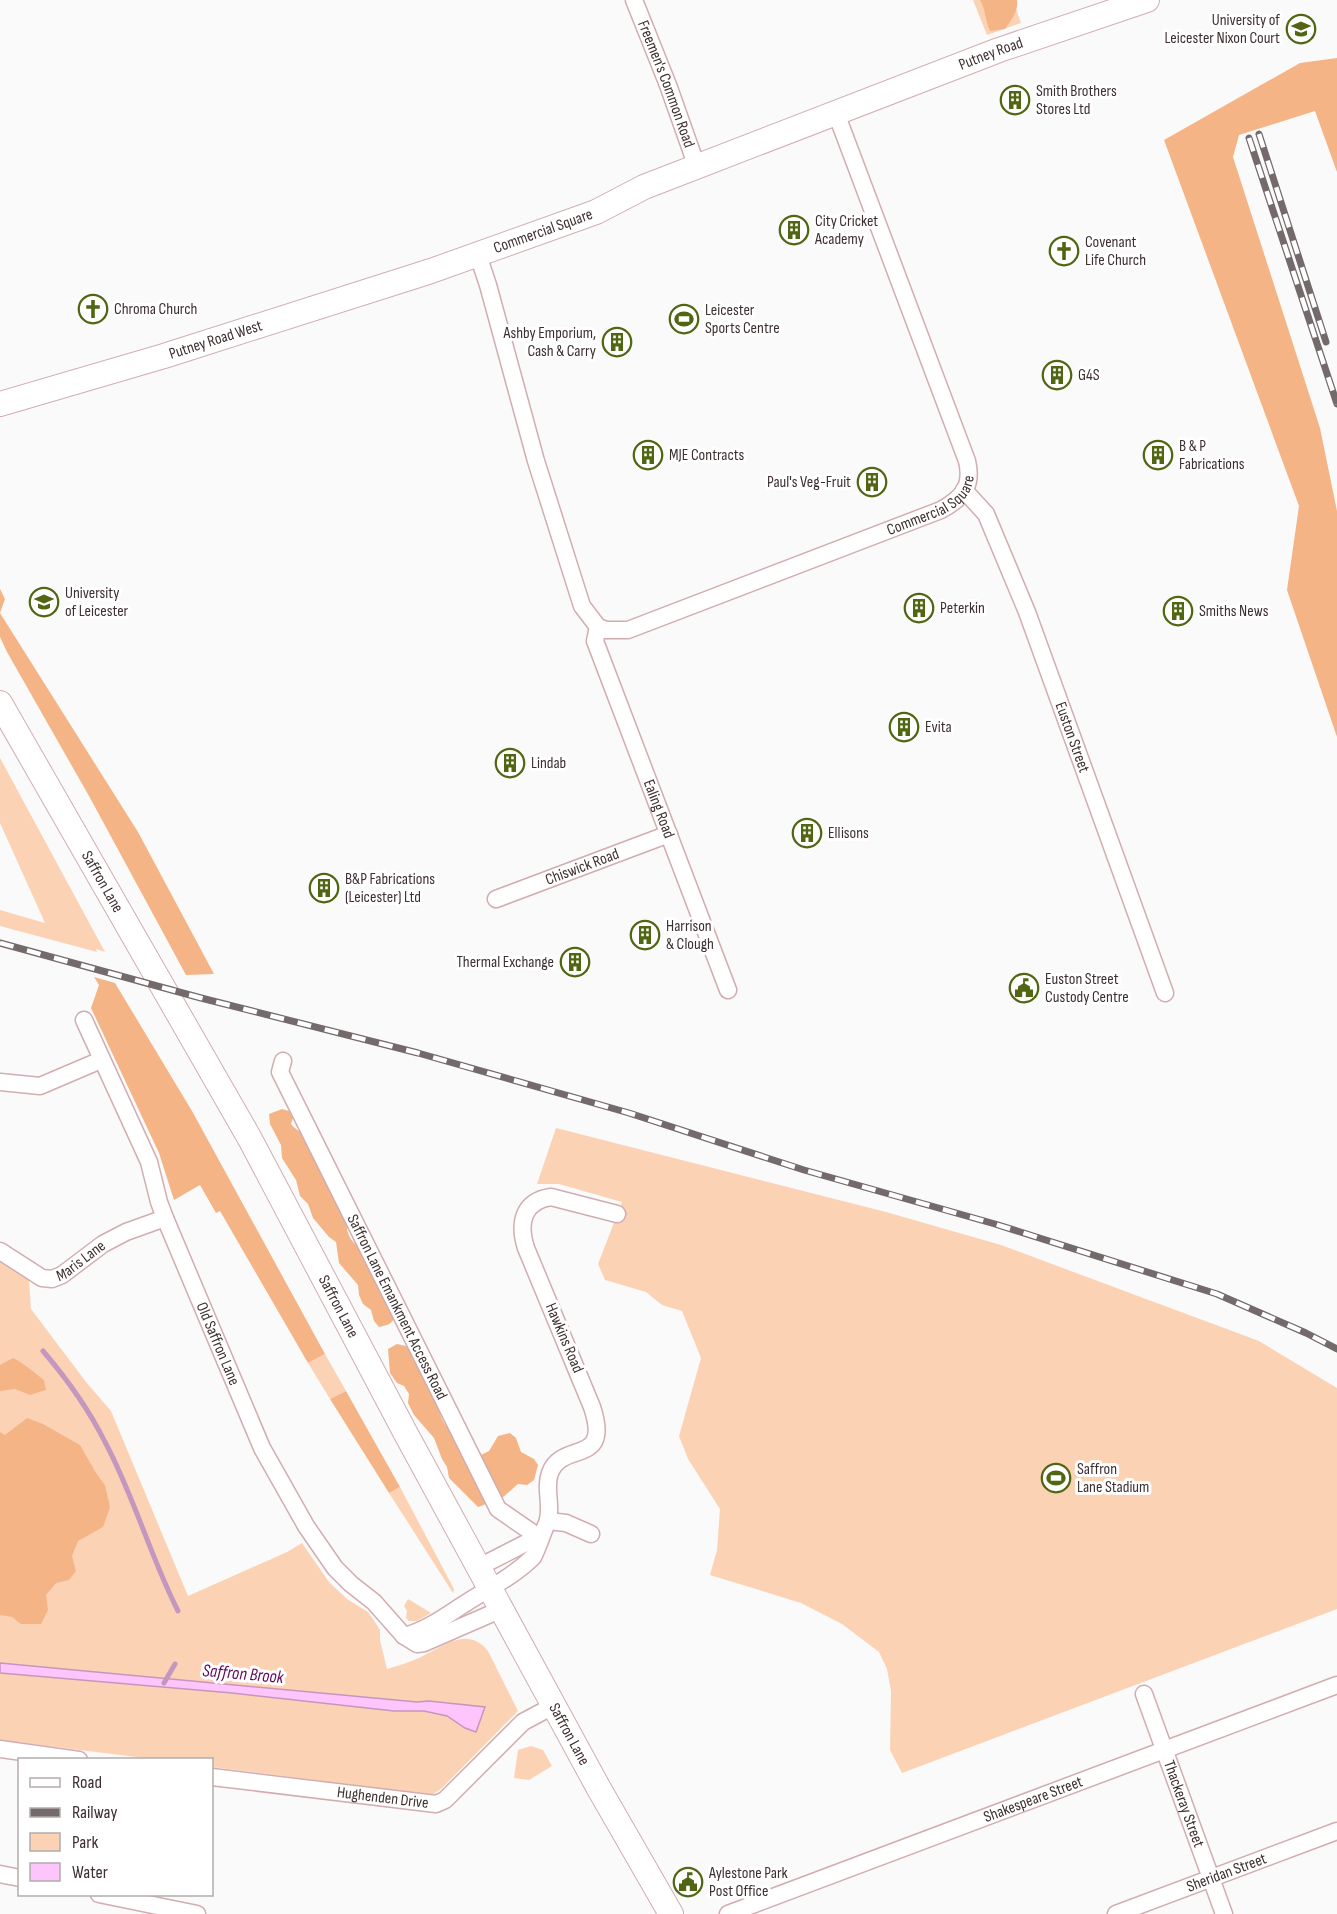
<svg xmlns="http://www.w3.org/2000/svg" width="1337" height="1914" viewBox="0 0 1337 1914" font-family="'Sofia Sans Condensed',sans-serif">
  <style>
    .green { fill: #fcd2b5 }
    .forest { fill: #f5b485 }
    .water { fill: #fec4fc; stroke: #c497bf; stroke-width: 1.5 }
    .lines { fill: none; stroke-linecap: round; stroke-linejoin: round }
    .stream { stroke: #c497bf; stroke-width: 5 }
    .street-casing { stroke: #d2adb0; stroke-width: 19 }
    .secondary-casing { stroke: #d2adb0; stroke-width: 26 }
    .street { stroke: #fff; stroke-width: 16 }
    .secondary { stroke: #fff; stroke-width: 24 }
    .rail-casing { stroke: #746a6b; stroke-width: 7 }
    .rail { stroke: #fff; stroke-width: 4.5; stroke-dasharray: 14; stroke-linecap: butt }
    .labels { text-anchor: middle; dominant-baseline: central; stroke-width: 6; stroke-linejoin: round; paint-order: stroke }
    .poi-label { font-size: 16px; fill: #3e2f31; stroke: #fff; text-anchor: start }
    .street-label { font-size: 16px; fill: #3e2f31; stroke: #fff }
    .water-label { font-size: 18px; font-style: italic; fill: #600861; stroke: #fff }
  </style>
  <rect width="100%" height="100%" fill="#fafafa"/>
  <path class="green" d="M973,0H1013L1021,23L987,35Z
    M0,758L105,952L96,949L97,952L0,926V910L45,923L0,823Z
    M556,1128L886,1212L1001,1245L1259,1341L1337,1388V1609L902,1773L890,1750L891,1691L887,1669L879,1652L842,1624L801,1603L710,1575L717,1550L720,1509L688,1459L679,1436L701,1358L682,1311L662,1305L646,1292L605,1280L598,1264L622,1202L559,1184H537Z
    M0,1260L29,1280L31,1309L86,1382L111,1411L188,1596L287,1552L302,1543L329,1582L347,1599L368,1612L373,1619L380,1630V1640L387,1669C398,1666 409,1662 419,1658C442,1647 467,1625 488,1651L518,1711L442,1788L432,1795L212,1767V1760L152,1759L0,1740Z
    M325,1354L346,1391L330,1399L308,1363Z
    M400,1487L454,1589L453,1593L389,1493Z
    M408,1599L431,1613L417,1621H409L406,1618L407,1611L404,1606Z
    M531,1746L543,1750L552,1766L529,1780L514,1778L518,1750Z"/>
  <path class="forest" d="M980,0H1017C1019,10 1011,21 1005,29L990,31C985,21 986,10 980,0Z
    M1337,58V172L1315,111L1239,135L1233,157L1320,428L1337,511V737L1287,590L1299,506L1164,140L1300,63Z
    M0,589L5,599L0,613L138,832L214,974L186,975L89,796L7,652L0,637Z
    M94,977L115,983L192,1111L325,1354L308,1363L220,1211L216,1213L200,1185L174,1200L159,1153L91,1008L99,985Z
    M282,1109L289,1111L293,1118L291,1124C302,1137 312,1133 311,1155L318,1159L347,1218V1230L350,1238L355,1244H360L395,1315C393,1324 388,1325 379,1327L374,1321L371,1310L363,1304L359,1295L358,1285L339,1263L336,1242L329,1237L313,1218L308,1204L300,1196L296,1180L282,1158L281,1145L270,1124L269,1114Z
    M397,1344L406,1346L411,1353L412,1358L419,1363L439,1405C438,1413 445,1428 453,1432L487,1500L484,1505L478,1507L449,1478L447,1467L442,1459L434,1438L414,1415L408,1403L409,1394L404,1386L397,1383L390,1373L388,1349Z
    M13,1358C25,1364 33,1372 44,1380L46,1390L30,1395L15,1389L0,1391V1365Z
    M346,1391L400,1487L389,1493L330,1399Z
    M27,1418L43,1424L80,1445L96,1473L105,1485L110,1507L103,1527L78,1541L72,1556L76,1571L69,1580L56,1583L46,1595L48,1610L41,1624H21L12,1617L0,1615V1432L5,1435Z
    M510,1433L516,1438L521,1452L534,1459L538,1465L534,1480L527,1485L518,1484L502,1498L496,1495L493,1480L479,1456L489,1451L498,1436Z"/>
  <path class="water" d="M0,1663L417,1702L429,1701L485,1707L476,1732L465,1728L447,1716L424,1711H394L232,1693L0,1673Z"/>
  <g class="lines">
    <path class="stream" d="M43,1351C67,1379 88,1408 105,1442C134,1496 150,1556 178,1611
      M164,1683L175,1664"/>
    <g class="street-casing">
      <g id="street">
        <path id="s1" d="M634,0L668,85L697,167"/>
        <path id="s2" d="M478,255L488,285L536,461L582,606L598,627L606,630H628L941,510C963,498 973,486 967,461L836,113"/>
        <path id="s3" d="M964,490L986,514L1027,612L1165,993"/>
        <path id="s4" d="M598,627L595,641L728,990"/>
        <path id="s5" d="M496,899L669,834"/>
        <path id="s6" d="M84,1020L149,1162L159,1202L165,1218L262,1448L306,1526L335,1568L351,1584L374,1602L404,1636L417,1644L424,1643L502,1609"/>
        <path id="s7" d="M283,1061L280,1072L498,1509L540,1538"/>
        <path d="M0,1082L40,1086L101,1060"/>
        <path id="s8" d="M0,1251L42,1278L52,1279L62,1275L103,1244L126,1232L165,1218"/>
        <path d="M548,1521L566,1523L591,1534"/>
        <path d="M479,1567L524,1544L540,1538"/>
        <path d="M404,1636C428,1630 448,1614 469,1601C490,1588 515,1575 533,1557C536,1553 544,1529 547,1523C553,1507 544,1489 550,1473C562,1440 612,1467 592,1407L526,1248C518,1223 523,1201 551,1197L617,1214"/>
        <path id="s9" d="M1144,1694L1224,1914"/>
        <path d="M0,1749L79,1760"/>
        <path id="s10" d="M212,1777L436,1804L445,1800L523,1722L553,1706"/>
        <path d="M0,1874L20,1878"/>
        <path d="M99,1894L197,1914"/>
        <path id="s11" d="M728,1914L1337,1685"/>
        <path id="s12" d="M1116,1914L1337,1831"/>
      </g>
    </g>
    <g class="secondary-casing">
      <g id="secondary">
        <path id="s13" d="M0,404L164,356L431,271L596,212L644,187L999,50L1147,0"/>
        <path id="s14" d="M0,703L250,1139L406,1434L598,1787L671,1914"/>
      </g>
    </g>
    <use href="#street" class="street"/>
    <use href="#secondary" class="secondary"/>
    <g class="rail-casing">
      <path id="rail" d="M1259,134L1326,342
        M1249,138L1337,404
        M0,943L201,998L418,1053L629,1113L804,1170L995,1224L1217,1294L1306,1333L1337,1349"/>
    </g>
    <use href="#rail" class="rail"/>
  </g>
  <defs>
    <g id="university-ring" transform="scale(1.5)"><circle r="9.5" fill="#fff" stroke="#516612" stroke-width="1.5"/><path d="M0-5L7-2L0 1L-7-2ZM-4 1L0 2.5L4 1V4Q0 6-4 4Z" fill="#516612"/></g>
    <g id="building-ring" transform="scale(1.5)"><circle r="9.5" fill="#fff" stroke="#516612" stroke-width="1.5"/><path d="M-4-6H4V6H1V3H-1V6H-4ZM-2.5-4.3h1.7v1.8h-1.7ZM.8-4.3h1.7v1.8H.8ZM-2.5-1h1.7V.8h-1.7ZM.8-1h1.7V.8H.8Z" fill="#516612"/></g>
    <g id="church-ring" transform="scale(1.5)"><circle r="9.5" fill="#fff" stroke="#516612" stroke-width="1.5"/><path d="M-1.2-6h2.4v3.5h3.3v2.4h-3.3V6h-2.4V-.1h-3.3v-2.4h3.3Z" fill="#516612"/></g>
    <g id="stadium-ring" transform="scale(1.5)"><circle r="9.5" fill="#fff" stroke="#516612" stroke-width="1.5"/><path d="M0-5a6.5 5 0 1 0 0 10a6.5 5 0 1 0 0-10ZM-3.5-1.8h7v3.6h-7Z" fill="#516612"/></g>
    <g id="civic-ring" transform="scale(1.5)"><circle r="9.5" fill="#fff" stroke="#516612" stroke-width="1.5"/><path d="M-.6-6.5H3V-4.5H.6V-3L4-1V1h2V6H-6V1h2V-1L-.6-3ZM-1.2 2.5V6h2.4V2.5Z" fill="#516612"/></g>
  </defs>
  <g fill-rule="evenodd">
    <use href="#university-ring" x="1301" y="29"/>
    <use href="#building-ring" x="1015" y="100"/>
    <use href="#building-ring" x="794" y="230"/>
    <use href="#church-ring" x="1064" y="251"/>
    <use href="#church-ring" x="93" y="309"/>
    <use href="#stadium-ring" x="684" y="319"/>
    <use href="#building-ring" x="617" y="342"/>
    <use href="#building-ring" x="1057" y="375"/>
    <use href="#building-ring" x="648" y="455"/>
    <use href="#building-ring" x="1158" y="455"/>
    <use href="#building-ring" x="872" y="482"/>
    <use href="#university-ring" x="44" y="602"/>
    <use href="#building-ring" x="919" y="608"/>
    <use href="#building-ring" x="1178" y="611"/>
    <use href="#building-ring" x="904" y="727"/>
    <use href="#building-ring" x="510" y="763"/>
    <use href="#building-ring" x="807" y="833"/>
    <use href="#building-ring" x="324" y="888"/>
    <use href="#building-ring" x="645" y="935"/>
    <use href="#building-ring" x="575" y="962"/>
    <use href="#civic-ring" x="1024" y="988"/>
    <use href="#stadium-ring" x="1056" y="1478"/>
    <use href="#civic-ring" x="688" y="1882"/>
  </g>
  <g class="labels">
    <g class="poi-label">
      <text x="1280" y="20" text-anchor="end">University of<tspan x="1280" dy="18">Leicester Nixon Court</tspan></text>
      <text x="1036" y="91">Smith Brothers<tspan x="1036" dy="18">Stores Ltd</tspan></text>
      <text x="815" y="221">City Cricket<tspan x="815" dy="18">Academy</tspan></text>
      <text x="1085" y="242">Covenant<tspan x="1085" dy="18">Life Church</tspan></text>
      <text x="114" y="309">Chroma Church</text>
      <text x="705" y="310">Leicester<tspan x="705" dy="18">Sports Centre</tspan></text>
      <text x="596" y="333" text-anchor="end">Ashby Emporium,<tspan x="596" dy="18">Cash &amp; Carry</tspan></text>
      <text x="1078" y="375">G4S</text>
      <text x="1179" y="446">B &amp; P<tspan x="1179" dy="18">Fabrications</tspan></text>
      <text x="669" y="455">MJE Contracts</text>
      <text x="851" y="482" text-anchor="end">Paul's Veg-Fruit</text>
      <text x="65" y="593">University<tspan x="65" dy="18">of Leicester</tspan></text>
      <text x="940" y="608">Peterkin</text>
      <text x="1199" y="611">Smiths News</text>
      <text x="925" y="727">Evita</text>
      <text x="531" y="763">Lindab</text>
      <text x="828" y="833">Ellisons</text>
      <text x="345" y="879">B&amp;P Fabrications<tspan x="345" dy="18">(Leicester) Ltd</tspan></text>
      <text x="666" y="926">Harrison<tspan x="666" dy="18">&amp; Clough</tspan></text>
      <text x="554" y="962" text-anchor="end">Thermal Exchange</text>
      <text x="1045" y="979">Euston Street<tspan x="1045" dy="18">Custody Centre</tspan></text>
      <text x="1077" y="1469">Saffron<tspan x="1077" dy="18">Lane Stadium</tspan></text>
      <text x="709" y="1873">Aylestone Park<tspan x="709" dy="18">Post Office</tspan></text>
    </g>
    <g class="street-label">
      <text stroke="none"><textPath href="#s13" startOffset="1052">Putney Road</textPath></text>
      <text stroke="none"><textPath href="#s1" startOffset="90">Freemen's Common Road</textPath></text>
      <text stroke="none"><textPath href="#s13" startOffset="570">Commercial Square</textPath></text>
      <text stroke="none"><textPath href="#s13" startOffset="225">Putney Road West</textPath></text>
      <text stroke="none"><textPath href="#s2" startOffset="753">Commercial Square</textPath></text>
      <text stroke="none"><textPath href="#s3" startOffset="272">Euston Street</textPath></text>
      <text stroke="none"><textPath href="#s4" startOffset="194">Ealing Road</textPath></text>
      <text stroke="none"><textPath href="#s5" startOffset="92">Chiswick Road</textPath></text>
      <text stroke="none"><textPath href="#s14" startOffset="206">Saffron Lane</textPath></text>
      <text stroke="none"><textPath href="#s8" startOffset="94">Maris Lane</textPath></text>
      <text stroke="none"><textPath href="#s14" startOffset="692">Saffron Lane</textPath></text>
      <text stroke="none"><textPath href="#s7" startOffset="274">Saffron Lane Emankment Access Road</textPath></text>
      <text transform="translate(564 1338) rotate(67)">Hawkins Road</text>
      <text stroke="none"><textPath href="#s6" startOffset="351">Old Saffron Lane</textPath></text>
      <text stroke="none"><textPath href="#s14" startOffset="1178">Saffron Lane</textPath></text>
      <text stroke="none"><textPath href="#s10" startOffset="172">Hughenden Drive</textPath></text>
      <text stroke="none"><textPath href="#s11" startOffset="326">Shakespeare Street</textPath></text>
      <text stroke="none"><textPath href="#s9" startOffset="117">Thackeray Street</textPath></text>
      <text stroke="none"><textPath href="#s12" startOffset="118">Sheridan Street</textPath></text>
    </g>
    <g class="water-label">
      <text transform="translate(243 1674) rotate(5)">Saffron Brook</text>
    </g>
  </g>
  <rect x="18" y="1758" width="195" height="138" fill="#ffffff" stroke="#b2acad" stroke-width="1.5"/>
  <rect x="30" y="1778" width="30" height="9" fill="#ffffff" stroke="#b2acad" stroke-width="1.5"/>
  <text x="72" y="1788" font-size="18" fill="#3e2f31">Road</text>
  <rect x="30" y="1808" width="30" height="9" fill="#746a6b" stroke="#b2acad" stroke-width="1.5"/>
  <text x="72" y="1818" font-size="18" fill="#3e2f31">Railway</text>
  <rect x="30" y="1833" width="30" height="18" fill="#fcd2b5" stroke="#b2acad" stroke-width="1.5"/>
  <text x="72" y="1848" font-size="18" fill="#3e2f31">Park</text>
  <rect x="30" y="1863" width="30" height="18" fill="#fec4fc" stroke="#b2acad" stroke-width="1.5"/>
  <text x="72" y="1878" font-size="18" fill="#3e2f31">Water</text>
</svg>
